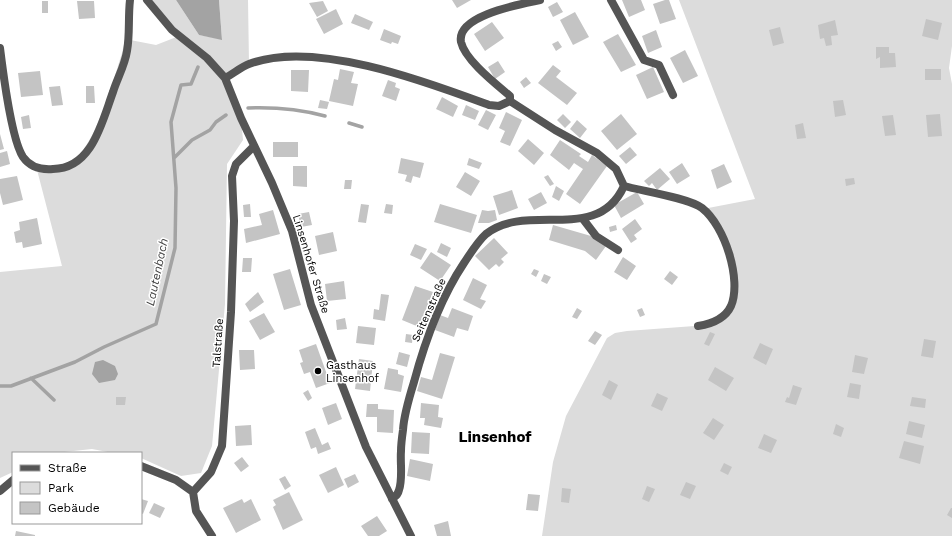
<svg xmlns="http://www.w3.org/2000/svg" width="952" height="536" viewBox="0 0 952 536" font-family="'Work Sans',sans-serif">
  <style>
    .green { fill: #dcdcdc }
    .water { fill: #a3a3a3 }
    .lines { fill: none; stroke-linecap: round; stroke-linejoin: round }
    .stream { stroke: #a3a3a3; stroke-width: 3.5 }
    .building { fill: #c4c4c4 }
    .minor { stroke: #555; stroke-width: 8 }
    .poi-dot { fill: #000; stroke: #fff; stroke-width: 1.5 }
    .labels { text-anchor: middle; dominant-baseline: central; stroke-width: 3; stroke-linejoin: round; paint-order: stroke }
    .street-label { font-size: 11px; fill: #000; stroke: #fff }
    .poi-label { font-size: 11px; fill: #000; stroke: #fff; text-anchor: start }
    .water-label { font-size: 12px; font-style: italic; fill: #444; stroke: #fff }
    .district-label { font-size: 15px; font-weight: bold; fill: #000; stroke: #fff }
  </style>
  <rect width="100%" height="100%" fill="#fff"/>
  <path class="green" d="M147,0H176L199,35L222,39L219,0H248L249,64L225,78L241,118L243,140L227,164L225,304L212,446L201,473L181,476L141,458V453H113L92,449L55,453H13V472L0,478V272L62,266L36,166C46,165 58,166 67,164C93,156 114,78 122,53L125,39L156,45L179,36Z
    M679,0H952V46L949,68L952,84V536H542L553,462L566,416L607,338L615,333L627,331L708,325L730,308L734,283L723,237L703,209L755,199Z"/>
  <path class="water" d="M176,0H219L222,40L199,35Z
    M103,360L115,366L118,374L115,380L99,383L92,374L95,362Z"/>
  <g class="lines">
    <path class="stream" d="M248,108C275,107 299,109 325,116
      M349,123L362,127
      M174,158L192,140L210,130L216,122L226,115
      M31,378L54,400
      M0,386H11L75,362L104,347L156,324L175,248L176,188L171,122L181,85L191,84L198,67"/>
  </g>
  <path class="building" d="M452,0H471L457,8Z
    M622,0H641L645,10L629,17Z
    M665,0H669L676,19L660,24L653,4Z
    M42,1H48V13H42Z
    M77,1H94L95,18L79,19Z
    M323,1L328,11L317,17L309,3Z
    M557,2L563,12L553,17L548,7Z
    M336,9L343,24L324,34L316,19Z
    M575,12L589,37L573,45L560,20Z
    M355,14L373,22L369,30L351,23Z
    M926,19L942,23L938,40L922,36Z
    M835,20L838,35L831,36L832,45L826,46L824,38L820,39L818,25Z
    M492,22L504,38L485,51L474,34Z
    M780,27L784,43L773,46L769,30Z
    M384,29L401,36L398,44L392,42L391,44L380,40Z
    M656,30L662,47L648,53L642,36Z
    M618,34L636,65L621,72L603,42Z
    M558,41L562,47L556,51L552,44Z
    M876,47H889V53H895L896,67L880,68V57L876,59Z
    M685,50L698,76L683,83L670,58Z
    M498,61L505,72L495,79L488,67Z
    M553,65L561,71L556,77L577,93L567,105L538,83Z
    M653,67L664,92L647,99L636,75Z
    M340,69L354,72L351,83L358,84L353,106L329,101L334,79L338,80Z
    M925,69H941V80H925Z
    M291,70H309L308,92L291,91Z
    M40,71L43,95L21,97L18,73Z
    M526,77L531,83L524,88L520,82Z
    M388,80L396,83L395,87L400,89L396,101L382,96Z
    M60,86L63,105L52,106L49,87Z
    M86,86H94L95,103H86Z
    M442,97L458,106L453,117L436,109Z
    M320,100L329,102L327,109L318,108Z
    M843,100L846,115L835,117L833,101Z
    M466,105L479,111L475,120L462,115Z
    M486,110L496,115L488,130L478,125Z
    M506,112L522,120L510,146L500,142L505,131L499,128Z
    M563,114L571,122L565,128L557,120Z
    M621,114L637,134L617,150L601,131Z
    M940,114L942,136L928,137L926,115Z
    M29,115L31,128L23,129L21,117Z
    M893,115L896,135L885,136L882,116Z
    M577,120L587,129L580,138L570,129Z
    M803,123L806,138L797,139L795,125Z
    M0,134L4,149L0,150Z
    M528,139L544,153L534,165L518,151Z
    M560,140L581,154L579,156L588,162L592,155L607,166L580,204L566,194L583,169L574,163L569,170L550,155Z
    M273,142H298V157H273Z
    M630,147L637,155L626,164L619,156Z
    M7,151L10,164L0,167V153Z
    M401,158L424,163L420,178L413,176L411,183L405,181L407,175L398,173Z
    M469,158L482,163L479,169L467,165Z
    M682,163L690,176L677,184L669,172Z
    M724,164L732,182L717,189L711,170Z
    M293,166H307V187L293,186Z
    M660,168L670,179L657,190L652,183L649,186L644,181Z
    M465,172L480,181L471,196L456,187Z
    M548,175L554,184L550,186L544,177Z
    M17,176L23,200L3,205L0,193V179Z
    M854,178L855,184L846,186L845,179Z
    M345,180H352L351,189H344Z
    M556,186L564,191L559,201L552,197Z
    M512,190L518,208L499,215L493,196Z
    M541,192L547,203L534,210L528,199Z
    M637,192L644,204L621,218L614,205Z
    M250,204L251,217H244L243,205Z
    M361,204L369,205L366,223L358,222Z
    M386,204L393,205L392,214L384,213Z
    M440,204L477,215L471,233L434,222Z
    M273,210L280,234L246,243L244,229L262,225L259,214Z
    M482,210L488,211L495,210L497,220L489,223H478Z
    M309,212L312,225L301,227L298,214Z
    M37,218L42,244L23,248L22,242L16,243L14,232L20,230L19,222Z
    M635,219L642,229L634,235L637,239L631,243L622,229Z
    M553,225L591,236L606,246L596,260L585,251L549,240Z
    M616,225L617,230L610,232L609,227Z
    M333,232L337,251L319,255L315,236Z
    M494,238L508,253L501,259L504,262L499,267L496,264L489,270L475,256Z
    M441,243L451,248L447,257L437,252Z
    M415,244L427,249L421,260L410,255Z
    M431,252L451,265L440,281L420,268Z
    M623,257L636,266L627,280L614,272Z
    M243,258H252L251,272H242Z
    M290,269L301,305L284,310L273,274Z
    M534,269L539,271L536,277L531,274Z
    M670,271L678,277L672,285L664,279Z
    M544,274L551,277L547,284L541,281Z
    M473,278L487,285L480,299L486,301L481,309L463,300Z
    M344,281L346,299L327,301L325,284Z
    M415,286L433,292L419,327L402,320Z
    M258,292L264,302L250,312L245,304Z
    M381,294L389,295L385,321L373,319L374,309L379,310Z
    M452,308L473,316L468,331L457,328L454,337L435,330L440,315L448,318Z
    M577,308L582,311L577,319L572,317Z
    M642,308L645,315L640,317L637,310Z
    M264,313L275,332L260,340L249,321Z
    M345,318L347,329L337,330L336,320Z
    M358,326L376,328L374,345L356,343Z
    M595,331L602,335L595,345L588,341Z
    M710,332L715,334L709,346L704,344Z
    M406,334L413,335L412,343L405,342Z
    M924,339L936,341L933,358L921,356Z
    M760,343L773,349L766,365L753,358Z
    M316,344L330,383L316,388L310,372L304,374L300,363L303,362L299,350Z
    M239,350H254L255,369L240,370Z
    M399,352L410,355L407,367L396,364Z
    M440,353L455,357L442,399L417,391L421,377L432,380Z
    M855,355L868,358L864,374L852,372Z
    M359,359L373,361L370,391L355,389Z
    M715,367L734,378L726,391L708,380Z
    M388,368L398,370V374L404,376L401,392L384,389Z
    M609,380L618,385L611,400L602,395Z
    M850,383L861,385L859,399L847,397Z
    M793,385L802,388L796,405L785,402L787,397L789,398Z
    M308,390L312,398L308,401L303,393Z
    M657,393L668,398L662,411L651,406Z
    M116,397H126L125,405H116Z
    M912,397L926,399L925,408L910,406Z
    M336,403L342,419L328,425L322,408Z
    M421,403L439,405L438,417L443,418L441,428L424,425L425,418H420Z
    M367,404H378V409L394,410L393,433L377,432V417H366Z
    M713,418L724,425L714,440L703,433Z
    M909,421L925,425L922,438L906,434Z
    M836,424L844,428L841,437L833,434Z
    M251,425L252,445L236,446L235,426Z
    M315,428L322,445L328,442L331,449L318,454L316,447L311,449L305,432Z
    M412,432L430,433L429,454L411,453Z
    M764,434L777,440L771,453L758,448Z
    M904,441L924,446L920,464L899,458Z
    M242,457L249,466L241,472L234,463Z
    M410,459L433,464L430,481L407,476Z
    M724,463L732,467L728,475L720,471Z
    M336,467L344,485L328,493L319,475Z
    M355,474L359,482L348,488L344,479Z
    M285,476L291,486L285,490L279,479Z
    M686,482L696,486L690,499L680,495Z
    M647,486L655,489L649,502L642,499Z
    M562,488L571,489L569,503L561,502Z
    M289,492L303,520L283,530L273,507L276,505L273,500Z
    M528,494L540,495L538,511L526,510Z
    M141,499L148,501L143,514L141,513Z
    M242,499L244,503L251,499L261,520L236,533L223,508Z
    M154,503L165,508L160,518L149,513Z
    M951,508H952V518L947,515Z
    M377,516L387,531L379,536H368L361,526Z
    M448,521L451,536H437L434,525Z
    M16,531L35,535V536H15Z"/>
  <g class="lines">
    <path class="minor" d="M147,0L172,30L207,58L225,78L241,118L272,183L292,231L311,305L366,447L411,536
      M611,0L644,60L659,65L673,95
      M0,48C3,72 11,139 23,157C30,167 41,170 53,169C92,169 102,122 113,92C117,79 125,65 127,51C130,35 128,17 130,0
      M225,78C233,74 241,67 249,64C314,39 427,82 489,105L499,106L510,101L555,130L597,153L616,169L624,186C597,245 528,201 486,234C478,241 470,254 464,263C440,299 425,341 414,382C409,398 404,414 403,430C402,437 401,444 401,451C400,463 403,479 399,490C398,495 396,496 392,499
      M510,101V96C496,84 465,60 461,42C456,15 522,4 540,0
      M624,186C642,191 689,198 702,208C725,226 742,280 731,306C725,319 711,324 698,326
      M583,219L596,236L618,250
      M141,466L176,480L193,492
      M0,491L13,480
      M212,536L196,511L193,492L211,472L222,446L231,312L234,221L232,176L236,164L254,146"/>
  </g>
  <circle class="poi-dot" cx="318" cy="371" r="4"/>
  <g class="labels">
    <g class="street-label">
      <text transform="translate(311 264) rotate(73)">Linsenhofer Straße</text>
      <text transform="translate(429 310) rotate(-66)">Seitenstraße</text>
      <text transform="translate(218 343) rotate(-86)">Talstraße</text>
    </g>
    <g class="poi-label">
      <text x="326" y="365">Gasthaus<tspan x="326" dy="13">Linsenhof</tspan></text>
    </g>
    <g class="water-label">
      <text transform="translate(157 272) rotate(-78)">Lautenbach</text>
    </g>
    <g class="district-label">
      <text x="495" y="437">Linsenhof</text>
    </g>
  </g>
  <rect x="12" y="452" width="130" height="72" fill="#ffffff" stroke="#999999"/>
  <rect x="20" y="465" width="20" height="6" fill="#555555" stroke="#999999"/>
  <text x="48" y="472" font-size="12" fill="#000000">Straße</text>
  <rect x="20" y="482" width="20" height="12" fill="#dcdcdc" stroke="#999999"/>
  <text x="48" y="492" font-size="12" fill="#000000">Park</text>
  <rect x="20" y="502" width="20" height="12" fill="#c4c4c4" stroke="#999999"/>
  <text x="48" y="512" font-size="12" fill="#000000">Gebäude</text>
</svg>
